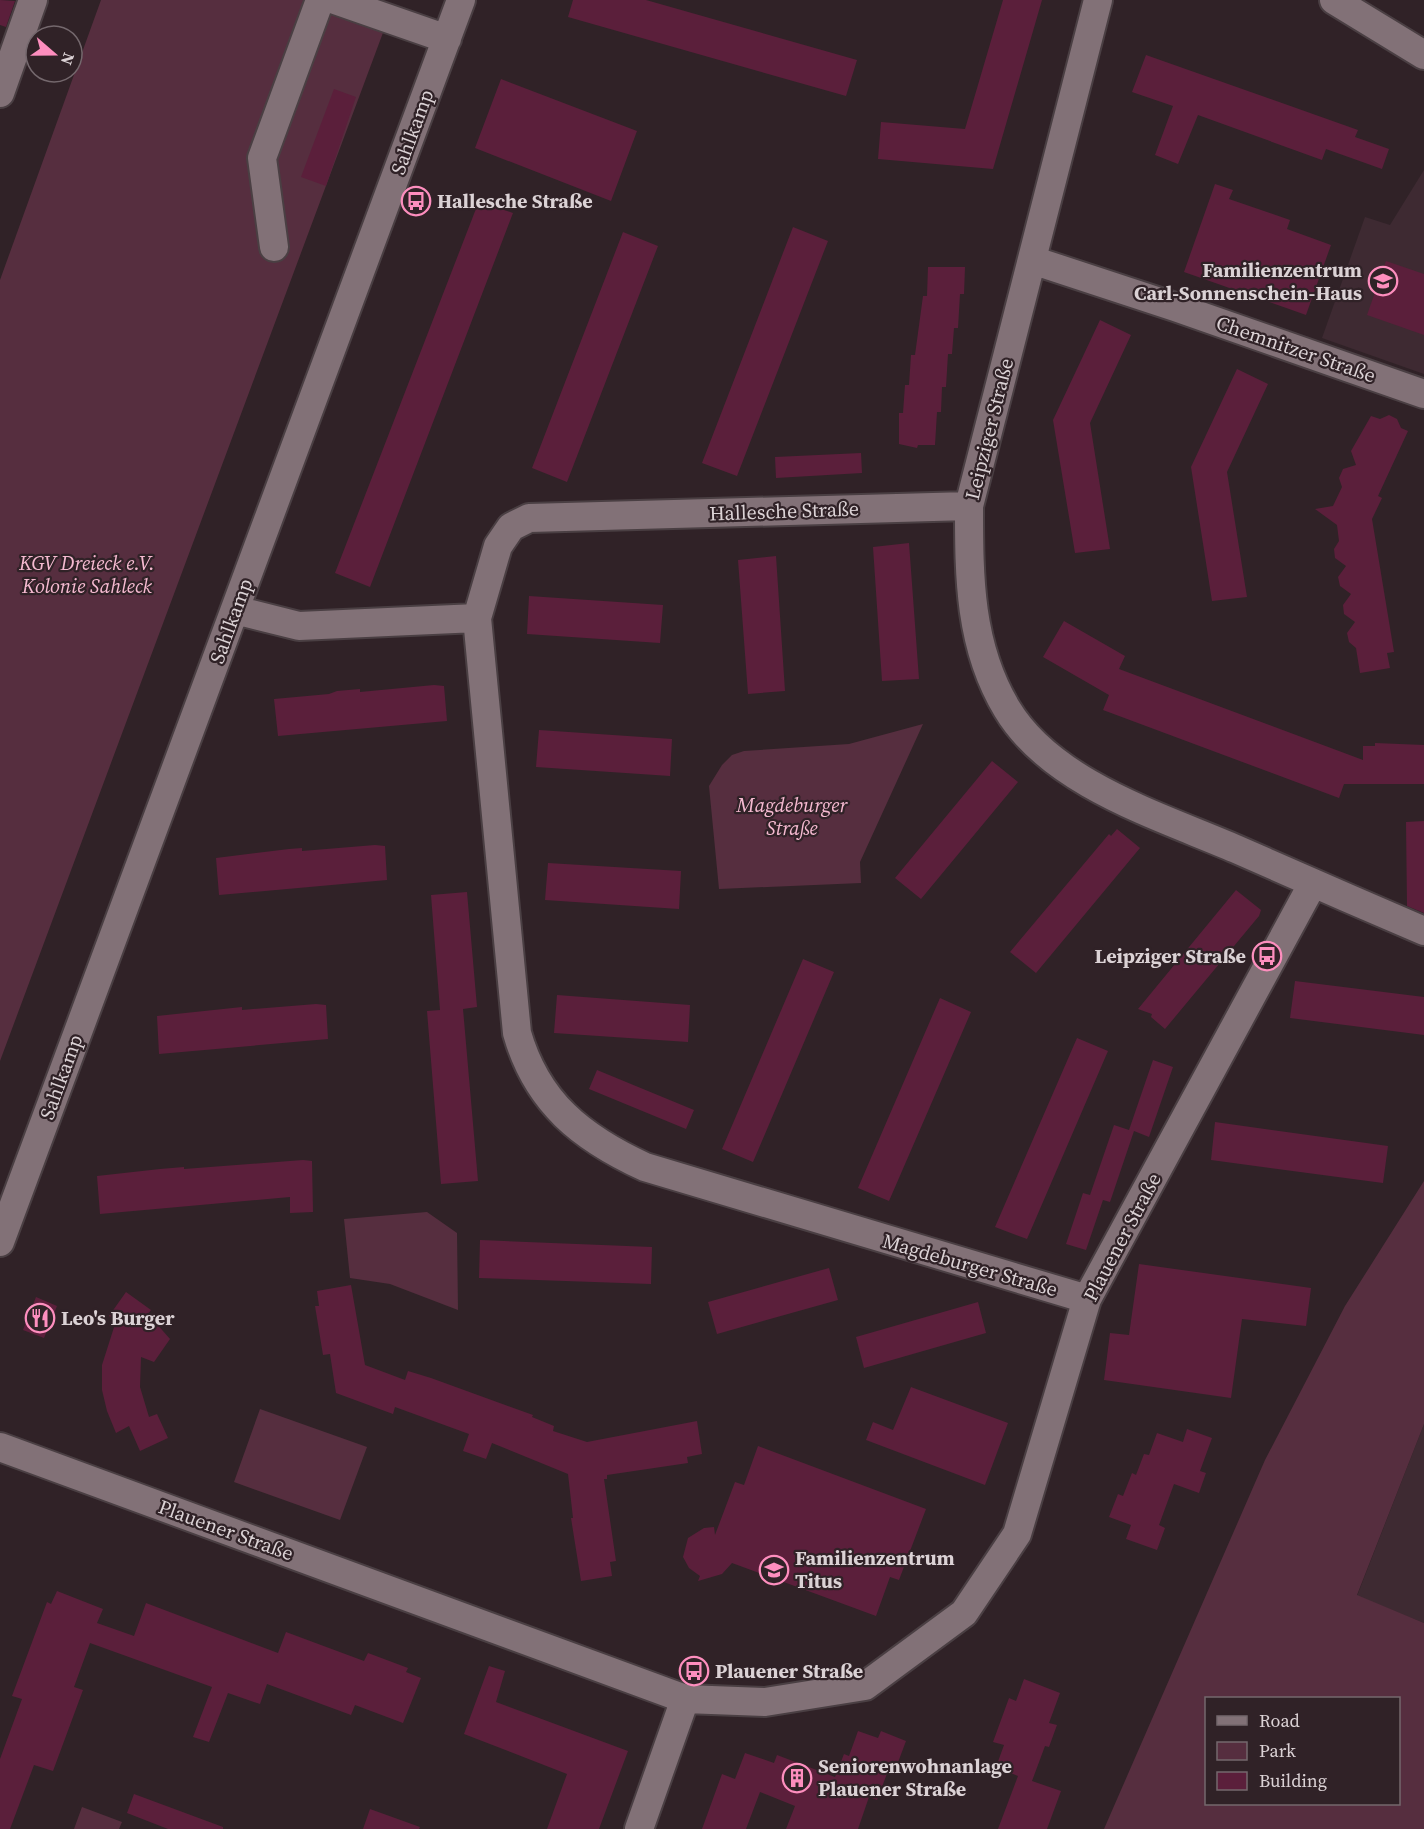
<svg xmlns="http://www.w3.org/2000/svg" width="1424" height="1829" viewBox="0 0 1424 1829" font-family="'Source Serif 4',serif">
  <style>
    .built { fill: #3e2a32 }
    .green { fill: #562e3f; fill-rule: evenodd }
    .building { fill: #5b1f3b }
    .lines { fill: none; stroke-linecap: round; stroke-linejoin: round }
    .minor-casing { stroke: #4a3f43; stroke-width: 32 }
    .minor { stroke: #827177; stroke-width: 28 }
    .labels { text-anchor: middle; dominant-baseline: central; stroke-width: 4.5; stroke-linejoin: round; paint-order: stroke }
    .street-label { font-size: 20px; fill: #dbd2d5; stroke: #302227 }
    .poi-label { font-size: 20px; font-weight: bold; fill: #dbd2d5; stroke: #302227; text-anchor: start }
    .park-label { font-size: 20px; font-style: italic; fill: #f6bad1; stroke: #302227 }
  </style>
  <rect width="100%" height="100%" fill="#302227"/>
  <path class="built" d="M1424,170V374L1322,338L1365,217L1390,225Z
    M1424,1424V1623L1357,1596Z"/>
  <path class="green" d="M101,0H304L384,30L0,1061V280Z
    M923,724L860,862L861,883L719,889L709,786L722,765L732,755L744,751L849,744Z
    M1424,1181V1424L1357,1595L1424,1623V1829H1104L1265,1460L1345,1306ZM1398,1698V1804H1206V1698Z
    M427,1212L457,1233L458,1310L390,1284L350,1278L344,1219Z
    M260,1409L367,1447L340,1520L234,1482Z
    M82,1807L122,1822L119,1829H74Z"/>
  <path class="building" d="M0,0L15,1L6,27L0,25Z
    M573,0H646L857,60L846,96L568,17Z
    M1003,0H1042L993,169L878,159L881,122L965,129Z
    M1146,55L1358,130L1355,137L1389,149L1382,169L1326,149L1322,160L1198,115L1178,164L1155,155L1173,106L1132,92Z
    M501,79L637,131L611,201L475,148Z
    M334,89L356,97L326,186L301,177Z
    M1215,184L1233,190L1229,199L1290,220L1287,229L1331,245L1306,315L1184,272Z
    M479,201L513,213L370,587L335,573Z
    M793,227L828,241L737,476L702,463Z
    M623,232L658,246L567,482L532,468Z
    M1386,261L1424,274V335L1367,315Z
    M928,267H965L964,294H960L958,328H954L952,354H948L946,387H942L941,412H937L935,445H918L917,448L899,444V413H903L905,385H909L911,355H915L923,296H927Z
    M1100,320L1131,335L1090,423L1110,549L1075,553L1053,420Z
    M1237,369L1268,384L1227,472L1247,597L1212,601L1191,467Z
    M1389,415L1397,419L1401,428L1408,431L1378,496L1382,498L1372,519L1394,652L1387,653L1390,668L1360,673L1356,648L1349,642L1347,633L1355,622L1344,614L1343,605L1351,594L1340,586L1338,577L1346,566L1335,558L1334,549L1339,541L1337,525L1315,509L1333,506L1342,487L1339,478L1343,469L1356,465L1351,451L1371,416L1380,419Z
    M861,453L862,473L776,478L775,457Z
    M909,543L919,679L882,681L873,547Z
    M776,556L785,691L748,694L738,560Z
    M529,596L663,605L660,643L527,634Z
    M1064,621L1125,656L1119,669L1363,760V746H1375V743L1424,745V784H1344L1339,798L1103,710L1109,695L1043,657Z
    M434,685L444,686L447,721L278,736L274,699L329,694L337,691L360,689V692Z
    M539,730L672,739L670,776L536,767Z
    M992,761L1018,782L921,899L895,878Z
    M1424,821V913L1407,906L1406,822Z
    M1117,829L1140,848L1036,973L1010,952L1109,834L1111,836Z
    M375,845L385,846L387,880L219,895L216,858L289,849L302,848V851Z
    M548,863L681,871L679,909L545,900Z
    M1236,890L1261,910L1259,916L1165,1029L1151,1017L1152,1014L1138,1009Z
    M467,892L477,1007L463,1009L478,1181L441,1184L427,1011L440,1010L431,895Z
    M803,959L834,972L753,1162L722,1149Z
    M1295,981L1424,997V1035L1290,1018Z
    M557,995L690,1005L688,1042L554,1033Z
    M940,998L971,1012L889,1201L858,1188Z
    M316,1004L326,1005L328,1039L159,1054L157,1016L242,1007V1010Z
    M1077,1038L1108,1051L1027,1239L995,1227Z
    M1153,1060L1173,1067L1149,1137L1134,1131L1110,1202L1103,1200L1086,1250L1066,1244L1083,1193L1090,1195L1114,1125L1129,1130Z
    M597,1070L694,1110L686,1129L589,1089Z
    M1215,1122L1388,1146L1383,1183L1211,1160Z
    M303,1160L312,1161L313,1212L290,1213V1197L100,1214L97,1176L160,1169L184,1167V1169Z
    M480,1240L652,1247L651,1284L479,1278Z
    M1139,1264L1311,1288L1306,1326L1242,1319L1231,1398L1104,1380L1110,1333L1129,1335Z
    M829,1268L838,1300L717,1334L708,1302Z
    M351,1285L365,1365L405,1380L408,1371L431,1378L533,1415L532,1417L554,1426L553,1431L587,1442L697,1421L702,1454L687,1457L688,1463L607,1475V1479H604L616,1561L610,1562L612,1576L581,1581L571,1518H573L568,1474L492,1443L486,1459L463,1451L469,1434L395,1407L393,1414L336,1393L330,1354L323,1355L315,1306H319L317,1291Z
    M126,1292L151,1310L148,1314L170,1339L154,1362L141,1357L140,1387L149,1417L157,1414L168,1438L140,1451L129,1426L116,1433L107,1411L102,1390V1365L116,1321L109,1316Z
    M36,1297L57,1306L44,1338L23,1330Z
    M978,1302L986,1333L864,1368L856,1337Z
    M911,1387L1008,1423L985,1485L866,1440L873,1422L893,1430Z
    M1187,1429L1212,1438L1200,1471L1206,1473L1199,1493L1174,1484L1159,1525L1165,1528L1157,1550L1126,1539L1131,1525L1109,1517L1118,1494L1123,1496L1132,1473L1136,1475L1144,1454L1149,1455L1157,1433L1183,1442Z
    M758,1446L926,1509L899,1580L890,1577L876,1616L732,1563L722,1574L698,1581L700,1576L689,1568L683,1557L688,1538L704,1528L714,1527L715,1535L735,1482L744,1485Z
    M57,1591L103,1609L97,1623L134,1636L146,1603L278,1653L286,1632L364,1661L368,1653L408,1668L406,1672L421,1678L403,1723L355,1705L351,1715L267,1684L260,1704L228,1693L209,1742L193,1737L212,1687L90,1643L74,1687L83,1690L53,1771L34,1765L10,1829H0V1759L22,1699L12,1696L47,1602L51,1604Z
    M489,1666L505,1671L496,1702L628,1751L599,1829H547L567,1774L464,1734Z
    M1024,1679L1060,1693L1049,1723L1057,1725L1049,1747L1045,1746L1032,1781L1061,1791L1047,1829H998L1018,1776L996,1767L1004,1745L993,1742L1009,1698L1016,1701Z
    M858,1731L878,1738L881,1731L906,1741L894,1773L888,1771L877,1800L869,1797L858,1829H786L795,1806L760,1792L746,1829H702L722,1774L735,1779L745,1753L774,1763L777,1755L835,1777L844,1754L849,1756Z
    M134,1794L223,1827V1829H168L127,1813Z
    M370,1809L420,1827L419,1829H363Z"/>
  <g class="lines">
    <g class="minor-casing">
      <path id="minor" d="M335,0L447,39
        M1098,0L969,506C969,577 969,646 1007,709C1052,784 1160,816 1236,849C1299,877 1361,904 1424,931
        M1334,0L1424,55
        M0,93L33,0
        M274,247L262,158L320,0
        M1032,260L1175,307L1424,394
        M235,610L299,626L477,618L498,546L511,527L529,518L969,506
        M477,618L517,1033C537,1103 582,1138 645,1167L1087,1299
        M0,1242L461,0
        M0,1447L685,1699L765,1702L865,1686L964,1613L1017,1534L1087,1299L1313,883
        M639,1829L685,1699"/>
    </g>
    <use href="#minor" class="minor"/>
  </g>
  <defs>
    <g id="bus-ring" transform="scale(1.5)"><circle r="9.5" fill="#302227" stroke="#fd8ebe" stroke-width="1.5"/><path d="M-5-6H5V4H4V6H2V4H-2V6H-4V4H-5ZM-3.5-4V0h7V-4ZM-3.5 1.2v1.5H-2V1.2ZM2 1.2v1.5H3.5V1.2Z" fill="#fd8ebe"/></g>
    <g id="school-ring" transform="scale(1.5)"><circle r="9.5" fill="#302227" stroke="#fd8ebe" stroke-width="1.5"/><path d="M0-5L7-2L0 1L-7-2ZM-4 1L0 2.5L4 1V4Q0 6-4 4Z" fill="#fd8ebe"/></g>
    <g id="restaurant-ring" transform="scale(1.5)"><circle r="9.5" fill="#302227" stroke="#fd8ebe" stroke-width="1.5"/><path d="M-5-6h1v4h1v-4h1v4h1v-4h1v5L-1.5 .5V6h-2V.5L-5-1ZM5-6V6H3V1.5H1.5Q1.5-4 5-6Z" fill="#fd8ebe"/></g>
    <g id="building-ring" transform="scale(1.5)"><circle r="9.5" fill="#302227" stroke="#fd8ebe" stroke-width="1.5"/><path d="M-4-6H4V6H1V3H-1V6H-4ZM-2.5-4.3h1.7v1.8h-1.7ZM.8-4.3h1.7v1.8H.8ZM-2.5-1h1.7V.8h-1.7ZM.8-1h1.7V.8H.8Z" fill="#fd8ebe"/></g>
  </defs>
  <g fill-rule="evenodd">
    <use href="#bus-ring" x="416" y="201"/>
    <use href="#school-ring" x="1383" y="281"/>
    <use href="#bus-ring" x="1267" y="956"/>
    <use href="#restaurant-ring" x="40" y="1318"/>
    <use href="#school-ring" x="774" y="1570"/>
    <use href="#bus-ring" x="694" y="1671"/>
    <use href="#building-ring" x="797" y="1778"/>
  </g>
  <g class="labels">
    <g class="street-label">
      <text transform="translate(412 132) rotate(-70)">Sahlkamp</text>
      <text transform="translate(1296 349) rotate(19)">Chemnitzer Straße</text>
      <text transform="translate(989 429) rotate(-76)">Leipziger Straße</text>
      <text transform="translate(784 511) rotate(-2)">Hallesche Straße</text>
      <text transform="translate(231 621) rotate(-70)">Sahlkamp</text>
      <text transform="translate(61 1077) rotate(-70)">Sahlkamp</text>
      <text transform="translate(1122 1237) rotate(-62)">Plauener Straße</text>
      <text transform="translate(970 1265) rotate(16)">Magdeburger Straße</text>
      <text transform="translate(226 1530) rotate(20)">Plauener Straße</text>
    </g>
    <g class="poi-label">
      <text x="437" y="201">Hallesche Straße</text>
      <text x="1362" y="270" text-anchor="end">Familienzentrum<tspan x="1362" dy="23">Carl-Sonnenschein-Haus</tspan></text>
      <text x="1246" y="956" text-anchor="end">Leipziger Straße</text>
      <text x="61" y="1318">Leo's Burger</text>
      <text x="795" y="1558">Familienzentrum<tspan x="795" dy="23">Titus</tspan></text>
      <text x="715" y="1671">Plauener Straße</text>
      <text x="818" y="1766">Seniorenwohnanlage<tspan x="818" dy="23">Plauener Straße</tspan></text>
    </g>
    <g class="park-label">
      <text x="87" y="563">KGV Dreieck e.V.<tspan x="87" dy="23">Kolonie Sahleck</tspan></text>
      <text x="792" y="805">Magdeburger<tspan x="792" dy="23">Straße</tspan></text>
    </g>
  </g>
  <rect x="1205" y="1697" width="195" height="108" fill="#302227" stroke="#74686d" stroke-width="1.5"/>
  <rect x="1217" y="1716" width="30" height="9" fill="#827177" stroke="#74686d" stroke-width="1.5"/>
  <text x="1259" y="1727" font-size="18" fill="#dbd2d5">Road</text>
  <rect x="1217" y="1742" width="30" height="18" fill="#562e3f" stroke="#74686d" stroke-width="1.5"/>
  <text x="1259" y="1757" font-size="18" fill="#dbd2d5">Park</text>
  <rect x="1217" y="1772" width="30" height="18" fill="#5b1f3b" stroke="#74686d" stroke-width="1.5"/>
  <text x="1259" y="1787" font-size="18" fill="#dbd2d5">Building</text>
  <g transform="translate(54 54) rotate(110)"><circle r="28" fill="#302227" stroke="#74686d" stroke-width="1.5"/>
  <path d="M0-4.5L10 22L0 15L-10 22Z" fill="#fd8ebe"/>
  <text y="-9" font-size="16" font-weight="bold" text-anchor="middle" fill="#dbd2d5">N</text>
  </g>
</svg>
